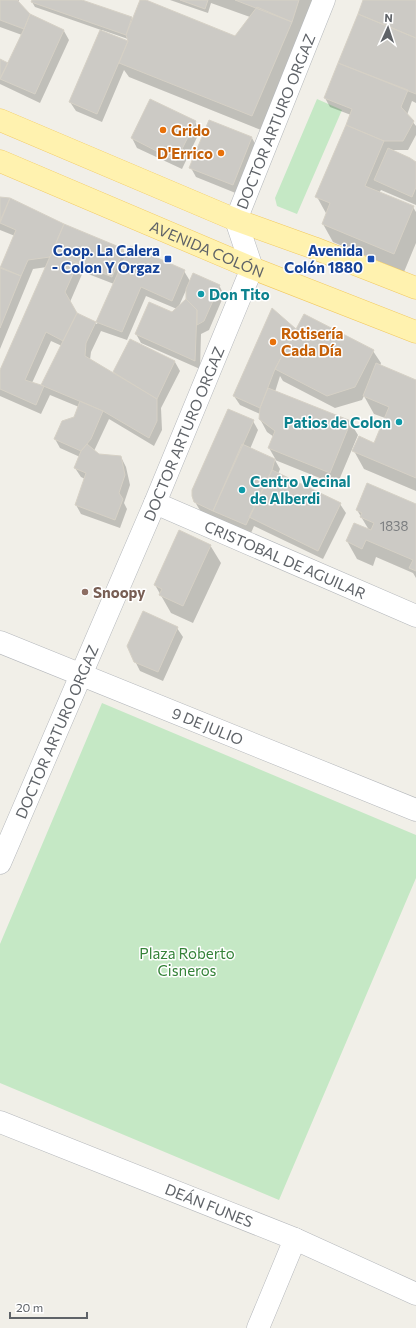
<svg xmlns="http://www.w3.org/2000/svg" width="416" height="1328" viewBox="0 0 416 1328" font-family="Commissioner,sans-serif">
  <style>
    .green { fill: #c5e8c5 }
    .shadow { fill: #0003; fill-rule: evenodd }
    .building { fill: #cccac5; stroke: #d6d1c6 }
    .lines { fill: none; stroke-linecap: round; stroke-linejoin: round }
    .minor-casing { stroke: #b5b8bc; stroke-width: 23 }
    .primary-casing { stroke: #f2c960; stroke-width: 23 }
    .minor { stroke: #fff; stroke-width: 22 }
    .primary { stroke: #fff2af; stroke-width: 22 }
    .food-dot { fill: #e8710a; stroke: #fff; stroke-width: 1.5 }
    .transit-dot { fill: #1a4fb4; stroke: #fff; stroke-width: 1.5 }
    .culture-dot { fill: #0f9aa8; stroke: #fff; stroke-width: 1.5 }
    .education-dot { fill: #8d6e63; stroke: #fff; stroke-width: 1.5 }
    .labels { text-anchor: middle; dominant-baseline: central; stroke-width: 3; stroke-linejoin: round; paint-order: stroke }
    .number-label { font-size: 13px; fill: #7a7d7f }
    .street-label { font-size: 15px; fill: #5f6368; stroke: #fff }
    .food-label { font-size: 15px; font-weight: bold; fill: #c56008; stroke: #fff; text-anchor: start }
    .transit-label { font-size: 15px; font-weight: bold; fill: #164399; stroke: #fff; text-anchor: end }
    .culture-label { font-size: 15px; font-weight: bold; fill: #0d838f; stroke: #fff; text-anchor: start }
    .education-label { font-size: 15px; font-weight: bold; fill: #785e54; stroke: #fff; text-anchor: start }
    .park-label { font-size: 15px; fill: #348238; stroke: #fff }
  </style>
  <rect width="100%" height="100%" fill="#f1efe8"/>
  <path class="green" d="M317,99L342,110L297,214L277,206L275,198Z
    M102,703L416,835V878L279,1200L0,1083V944Z"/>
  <path class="shadow" d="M0,0H19L18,3L29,15L64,31L69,40L40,103L0,84V60L8,64L22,35L0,27Z
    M33,0H79L132,18L133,21L141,0H143L236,37L250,17L211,3L208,13L170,0H313L261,130L129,77L124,70L102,122L76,111L70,102L101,30L35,7L32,2ZM102,30L128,39L129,41L128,42L102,31Z
    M364,0H416V103L412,101L407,115L416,126V135L408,150H389L416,164V205L381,190L379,193L413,207L416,212V243L404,272L333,242L323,224L327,215L317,197L351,115L330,107L325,98Z
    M150,100L195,122L200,131L182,169L137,148L132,138Z
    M252,138L257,147L238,194L196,177L191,168Z
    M0,198L9,199L64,225L123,250L127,256L184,271L190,281L219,285L224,295L209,330L201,334L200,369L141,343L136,334L172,313L177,309L146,296L127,340L101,331L91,352L90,360L114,374L130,340L175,362L180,371L161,408L162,430L154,446L109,419L94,451L99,455L121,457L126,467L130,485L124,503L127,509L120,528L81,514L76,505L85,479L81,477L75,468L80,457L60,448L55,439L74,418L79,407L50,395L41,414L0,396V373L47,267L33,269L0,349V269L15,236L0,230ZM83,272L114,284L97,324L77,314L70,302ZM187,288V299L178,308ZM51,341L62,346L42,386L32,383Z
    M272,310L296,330L373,351L381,363L380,366L416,381V491L364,469L354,451L375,444L385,418L374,414L364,396L362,400L335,408L283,381L280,376L275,392L350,422L358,435L337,485L275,460L280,469L278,474L340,504L346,513L323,559L254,526L251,533L201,512L195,502L253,421L258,430L250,449L276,460L269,448L274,437L267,432L260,419V414L240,405L234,396Z
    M416,505V578L413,573L376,557L373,566L357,559L347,541L369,530L357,510Z
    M210,545L221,563L193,623L171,613L155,585Z
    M177,628L183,637L163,681L140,671L135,661Z"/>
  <path class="building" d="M0,0H17L30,14L24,29L0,20Z
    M32,0H82L132,17L126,35L31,2Z
    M140,0H146L235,36L257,7L292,22L252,116L119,63L128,41L126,35Z
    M180,0H208L205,9Z
    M235,0H299L292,22Z
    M363,0H416V38L358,14Z
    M30,14L64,30L35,94L0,79L24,29Z
    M358,14L416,38V94L338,63Z
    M100,30L128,41L97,114L69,102Z
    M0,59L8,63L0,79Z
    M338,63L408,90L401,107L414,121L403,141H384L346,125L352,109L324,98Z
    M150,99L196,121L176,161L131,138Z
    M209,120L252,137L233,185L189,168Z
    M346,125L384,141L365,186L414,206L394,254L322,224L330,203L315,197Z
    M388,148L410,158L416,162V187L412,197L374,180Z
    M0,197L10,198L0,221Z
    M10,198L64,224L50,257L28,260L21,276L0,268L16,230L0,223Z
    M64,224L124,249L112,277L52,252Z
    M130,246L185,270L172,301L141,287L122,332L96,322Z
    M52,252L78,263L65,292L77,313L63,341L46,332L25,380L44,386L36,405L0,389V370Z
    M0,267L21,276L0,328Z
    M193,273L220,285L204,321L197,325V310L186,299V289Z
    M186,299L197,310L195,361L135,334L149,302L172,312Z
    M272,308L296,329L275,369L260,408L233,396Z
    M77,313L96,322L86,343L85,356L157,399V421L149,438L103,411L41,385Z
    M304,314L374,350L355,387L327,396L275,369Z
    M130,339L175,361L157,399L113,372Z
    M376,363L416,380V478L352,451L359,436L374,443L389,407L363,396Z
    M268,388L351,421L330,473L268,448L275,431L259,419L260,408Z
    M80,401L103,411L91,439L81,451L54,439L62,421L74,417Z
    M228,409L254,420L213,511L194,502L192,496V490Z
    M87,444L99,454L121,456L125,475L119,493L123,499L115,520L75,505L86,473L74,468L81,451Z
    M242,444L275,459L272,470L246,525L213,511Z
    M272,470L341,503L318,551L249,517Z
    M367,483L416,504V571L409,568L413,560L366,540L362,549L346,541L354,523L371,530L374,523L360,517L362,513L356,510Z
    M179,530L211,545L183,606L159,595L162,589L154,585Z
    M143,611L178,627L158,672L134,662L127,646Z"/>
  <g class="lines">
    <g class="minor-casing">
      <g id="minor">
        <path id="s1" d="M155,503L416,616"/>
        <path id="s2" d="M0,642L416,810"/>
        <path id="s3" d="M0,863L155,503L252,268L236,220L324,0"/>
        <path id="s4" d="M0,1122L295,1239L416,1294"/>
        <path d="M258,1328L295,1239"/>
      </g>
    </g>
    <g class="primary-casing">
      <g id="primary">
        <path d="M0,120L236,220L314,248L416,288"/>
        <path id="s5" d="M0,161L252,268L416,332"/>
      </g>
    </g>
    <use href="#minor" class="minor"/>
    <use href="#primary" class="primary"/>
  </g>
  <g class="food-dot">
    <circle cx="163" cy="130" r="4"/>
    <circle cx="221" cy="153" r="4"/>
    <circle cx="273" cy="342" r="4"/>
  </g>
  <g class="transit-dot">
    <rect x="164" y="255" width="8" height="8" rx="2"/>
    <rect x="367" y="255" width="8" height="8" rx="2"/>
  </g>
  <g class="culture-dot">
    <circle cx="201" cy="294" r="4"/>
    <circle cx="399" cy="422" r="4"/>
    <circle cx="242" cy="490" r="4"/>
  </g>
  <circle class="education-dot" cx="85" cy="592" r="4"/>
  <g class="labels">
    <g class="number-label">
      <text x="394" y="526">1838</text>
    </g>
    <g class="street-label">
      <text stroke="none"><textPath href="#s3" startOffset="803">DOCTOR ARTURO ORGAZ</textPath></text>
      <text stroke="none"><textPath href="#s5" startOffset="225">AVENIDA COLÓN</textPath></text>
      <text stroke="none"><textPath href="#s3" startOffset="467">DOCTOR ARTURO ORGAZ</textPath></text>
      <text stroke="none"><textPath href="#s1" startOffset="142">CRISTOBAL DE AGUILAR</textPath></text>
      <text stroke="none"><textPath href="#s2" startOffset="224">9 DE JULIO</textPath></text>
      <text stroke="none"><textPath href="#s3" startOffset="143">DOCTOR ARTURO ORGAZ</textPath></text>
      <text stroke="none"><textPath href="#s4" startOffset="225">DEÁN FUNES</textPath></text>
    </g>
    <g class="food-label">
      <text x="171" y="130">Grido</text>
      <text x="213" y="153" text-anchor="end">D'Errico</text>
      <text x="281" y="333">Rotisería<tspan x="281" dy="17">Cada Día</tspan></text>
    </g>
    <g class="transit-label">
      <text x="160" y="250">Coop. La Calera<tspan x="160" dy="17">- Colon Y Orgaz</tspan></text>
      <text x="363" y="250">Avenida<tspan x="363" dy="17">Colón 1880</tspan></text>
    </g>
    <g class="culture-label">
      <text x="209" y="294">Don Tito</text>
      <text x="391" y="422" text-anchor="end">Patios de Colon</text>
      <text x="250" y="481">Centro Vecinal<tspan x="250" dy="17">de Alberdi</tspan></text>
    </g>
    <g class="education-label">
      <text x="93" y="592">Snoopy</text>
    </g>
    <g class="park-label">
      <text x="187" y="953">Plaza Roberto<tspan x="187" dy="17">Cisneros</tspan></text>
    </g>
  </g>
  <g transform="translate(388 28) rotate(3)" stroke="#ffffff" stroke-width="3" paint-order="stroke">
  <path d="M0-3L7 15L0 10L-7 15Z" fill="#5f6368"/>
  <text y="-6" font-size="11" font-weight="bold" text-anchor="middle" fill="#5f6368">N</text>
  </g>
  <path d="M10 1312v6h77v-6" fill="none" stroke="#5f6368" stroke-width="2"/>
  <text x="16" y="1312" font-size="12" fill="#5f6368" stroke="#ffffff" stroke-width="3" paint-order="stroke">20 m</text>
</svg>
